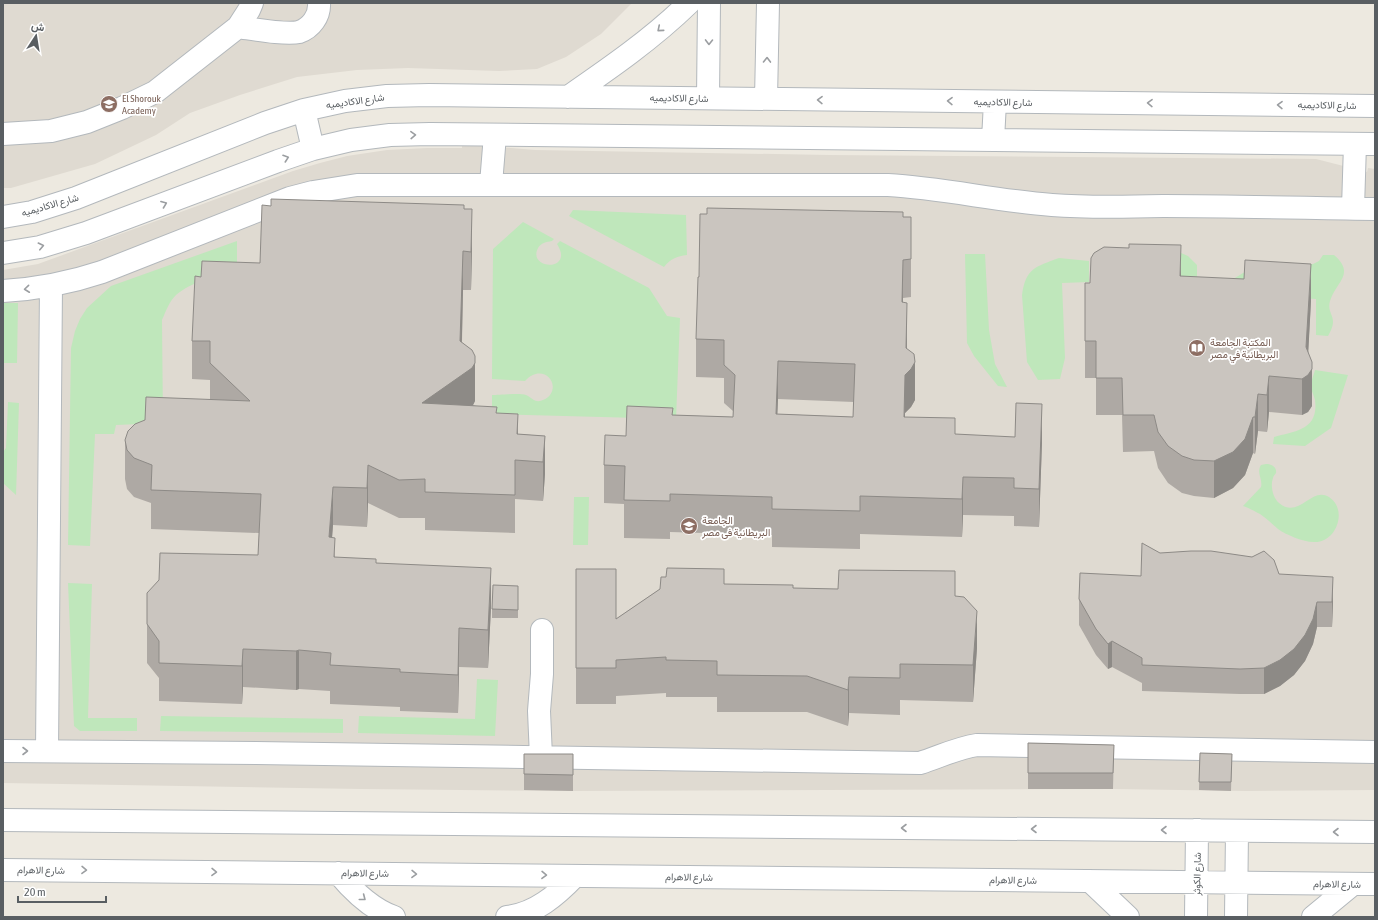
<svg xmlns="http://www.w3.org/2000/svg" width="1378" height="920" viewBox="0 0 1378 920" font-family="'Asap Condensed',Vazirmatn,sans-serif">
  <style>
    .education { fill: #dfdad1 }
    .green { fill: #bfe7bb }
    .lines { fill: none; stroke-linecap: round; stroke-linejoin: round }
    .minor-casing { stroke: #b3b8bc; stroke-width: 24 }
    .minor { stroke: #fff; stroke-width: 22 }
    .wall { fill: #aea9a4; fill-rule: evenodd }
    .shaded-wall { fill: #8d8a86 }
    .building { fill: #cac5bf; stroke: #8d8a86; fill-rule: evenodd }
    .oneway { stroke: #9b9ea1 }
    .labels { text-anchor: middle; dominant-baseline: central; stroke-width: 3.5; stroke-linejoin: round; paint-order: stroke }
    .education-label { font-size: 10px; fill: #785e54; stroke: #fff; text-anchor: start }
    .street-label { font-size: 10px; fill: #595e62; stroke: #fff }
  </style>
  <rect width="100%" height="100%" fill="#ede9e0"/>
  <path class="education" d="M3,3H632L601,34L566,57L537,69L499,71L408,68L357,70L297,77L240,95L190,113L156,135L95,164L11,188H3Z
    M462,144L535,150L829,155L1316,159L1367,172L1368,168L1375,169V790L1246,791L1113,789L573,791L361,789L3,783V270L38,264L293,171L320,163L347,156L387,150L427,148H462Z"/>
  <path class="green" d="M573,210L686,215L687,255C677,256 670,259 664,267L569,216Z
    M523,222L554,239L552,241C546,242 541,243 538,248C527,270 575,272 557,244L560,241L649,288L667,316L680,318L676,419L492,414V395C499,395 521,393 526,395C531,397 534,402 540,401C544,400 548,398 550,395C560,381 541,363 525,381L492,379L493,249Z
    M237,241V268C218,275 191,282 176,295C169,302 166,311 162,320L163,423L116,425L114,434H95L90,546L68,545L71,348L75,331L80,319L87,308L111,286Z
    M1174,250L1188,256L1197,265V309L1147,251Z
    M965,254H985L989,330L995,364L1007,387L998,386L974,356L967,343Z
    M1323,255H1334C1356,274 1336,282 1330,301C1326,315 1340,316 1328,336L1316,335V299L1244,294L1230,281L1243,273L1251,270L1313,264L1319,261Z
    M1059,258L1089,261V282L1062,283L1065,358L1060,379L1038,380L1027,362L1022,295C1026,268 1035,267 1059,258Z
    M3,303H18L17,363H3Z
    M1315,370L1348,375L1331,428L1305,446L1273,444L1274,437C1295,431 1319,430 1315,400C1314,396 1312,392 1311,388C1310,382 1314,375 1315,370Z
    M8,402L19,403L16,495L3,483V452L6,448Z
    M1266,464C1271,464 1277,467 1276,473C1275,475 1273,476 1273,478C1270,486 1273,498 1279,503C1299,520 1311,486 1329,497C1348,509 1337,542 1315,542C1306,543 1286,535 1278,529C1272,524 1266,518 1260,514C1254,511 1249,508 1243,506L1261,487C1263,479 1256,473 1261,465Z
    M574,497H589L588,545H573Z
    M68,583L92,584L88,718H137V731H80L74,726Z
    M477,679L498,680L495,736L358,733L359,716L475,719Z
    M161,716L343,719V733L160,731Z"/>
  <g class="lines">
    <g class="minor-casing">
      <path id="minor" d="M238,27C253,29 286,35 299,32C311,28 320,16 319,3
        M568,97C610,68 652,39 689,3
        M708,98L709,3
        M766,99L768,3
        M304,110L313,149
        M3,134L51,131L87,122L122,108L155,92L238,27L249,10L252,3
        M993,140L995,102
        M491,184L495,135
        M1353,208L1355,144
        M3,217L32,212L76,198L265,123L304,110L345,101L387,96L429,95L1375,106
        M3,253L40,247L86,233L278,161L313,149L351,140L390,135L430,134L1375,144
        M3,291C37,289 69,283 102,272L290,198L313,192L357,185H888C943,188 997,201 1052,205C1089,208 1126,207 1164,206C1234,206 1305,208 1375,209
        M3,751L256,753L920,763C939,757 957,748 977,745L1375,752
        M47,751L51,286
        M541,757L539,711L542,674V630
        M3,820L1375,832
        M3,870L1375,884
        M338,873C353,891 371,909 394,917
        M1090,881L1128,917
        M507,917C535,914 557,895 575,876
        M1196,917L1197,830
        M1236,917L1237,831
        M1313,917L1353,884"/>
    </g>
    <use href="#minor" class="minor"/>
  </g>
  <path class="wall" d="M271,206L472,248L471,290H463L462,342L475,401L473,405L497,413L518,434L545,436V474L543,501L515,499V533L425,530V518H399L368,503L367,527L333,525L332,538L335,557L376,563L491,607L488,668L459,667L458,713L400,711V707L330,704V691L299,689L296,690L243,687L242,704L159,701V678L147,663V624L258,555L259,533L151,529V503L134,497L127,489L125,479V440L210,400V380L192,379V341L201,277L260,263Z
    M903,217L911,255V297L903,298V303L907,349L915,400L911,407L905,413V417L955,434L1042,442L1039,527L1014,526V516L963,515L962,537L860,534V549L772,547V535L670,532V539L624,538V504L604,503V465L626,436L673,415L733,417V411L724,403V378L696,377V339ZM778,399L854,402L853,417L777,414Z
    M1129,248L1181,276L1311,301L1308,352L1312,406L1308,412L1302,415L1269,412L1267,432L1258,431L1255,454L1253,453L1245,475L1233,488L1214,498L1194,496L1182,493L1168,483L1158,468L1154,451L1123,452L1122,415H1096V378H1085V283H1090Z
    M1160,553L1279,574L1333,602L1332,627H1317L1313,644L1305,661L1294,675L1280,686L1264,694H1240L1142,691V683L1112,667L1108,669L1096,655L1079,625V599L1141,576Z
    M576,569L616,619L660,589L724,584L793,588L955,596L977,648L973,702L900,700V715L849,713L848,726L807,712H717V697H666V693L616,696V704H576Z
    M518,586V618H492V609Z
    M1028,743L1114,745L1113,789H1028Z
    M1200,753L1232,754L1231,791L1199,790Z
    M573,754V791L524,790V774Z"/>
  <path class="shaded-wall" d="M472,209V248L471,290V252Z
    M1181,245V281L1180,276Z
    M463,251V290L461,376L475,356V401L472,407L422,403L460,341Z
    M903,260V298L902,340V302Z
    M1311,264V301L1307,376L1312,362V406L1308,412L1302,415V379L1306,347Z
    M907,303V341L906,374L915,362V400L911,407L905,413L904,455V417Z
    M778,361V399L776,452V414Z
    M1269,376V412L1267,432V395Z
    M1258,394V431L1255,454V417Z
    M1042,404V442L1039,527V489Z
    M518,414V452L517,434Z
    M1253,417V453L1245,475L1233,488L1214,498V461Z
    M545,436V474L543,501V462Z
    M368,465V503L367,527V488Z
    M963,477V515L962,537V499Z
    M333,487V525L329,576V537Z
    M491,568V607L488,668V630Z
    M1333,577V602L1332,627V602Z
    M1317,602V627L1313,644L1305,661L1294,675L1280,686L1264,694V668Z
    M977,611V648L973,702V665Z
    M459,628V667L458,713V675Z
    M1112,641V667L1108,669V644Z
    M243,649V687L242,704V666Z
    M299,650V689L296,690V651Z
    M849,677V713L848,726V690Z"/>
  <path class="building" d="M271,199L464,205V209H472L471,252L463,251L460,341L472,350L475,356V363L472,368L422,403L497,407L496,413L518,414L517,434L545,436L543,462L515,460V495L425,492V479L399,480L368,465L367,488L333,487L329,537L335,538L334,557L376,559V563L491,568L488,630L459,628L458,675L400,672V669L330,665L331,653L299,650L296,651L243,649L242,666L159,663V641L147,624V593L159,580L160,553L258,555L261,494L151,490L152,465L134,458L127,450L125,440L128,431L135,424L145,420L146,397L250,401L210,363V341H192L195,276L201,277L202,261L260,263L262,205L271,206Z
    M707,208L903,212V217H911V259L903,260L902,302L907,303L906,348L914,354L915,362L911,369L905,375L904,417L955,418V434L1015,437L1016,403L1042,404L1039,489L1014,488V478L963,477L962,499L860,496V511L772,509V497L670,494V501L624,500L625,466L604,465L605,435L626,436L627,406L673,408L672,415L733,417L735,375L724,365V340L696,339L698,277H699L700,214H707ZM778,361L855,364L853,417L776,414Z
    M1129,244L1181,245L1180,276L1244,279L1245,260L1311,264L1306,347L1312,362V369L1308,375L1302,379L1269,376L1267,395L1258,394L1255,417H1253L1245,439L1233,452L1214,461L1194,460L1182,456L1168,446L1158,432L1154,415H1123L1122,378H1096V341H1085V283H1090L1091,258L1094,253L1104,247L1129,248Z
    M1142,543L1160,553L1191,551H1211L1252,557L1264,551L1274,560L1279,574L1333,577L1332,602H1317L1313,619L1305,635L1294,649L1280,660L1264,668L1240,669L1142,665V658L1112,641L1108,644L1096,629L1079,599L1080,573L1141,576Z
    M667,568L724,569V584L793,585V588L838,589L839,570L955,571V596L964,597L977,611L973,665L900,664V678L849,677L848,690L807,676L717,675V661L666,660V657L616,660V668H576V569H616V619L660,589L661,577H666Z
    M493,585L518,586V610L492,609Z
    M1028,743L1114,745L1113,773H1028Z
    M1200,753L1232,754L1231,782H1199Z
    M524,754H573V775L524,774Z"/>
  <defs><path id="oneway-chevron" d="M-2-3.5L2.5 0L-2 3.5" fill="none" stroke-width="1.6" stroke-linecap="round" stroke-linejoin="round"/></defs>
  <g class="oneway">
    <use href="#oneway-chevron" transform="translate(660 29) rotate(140)"/>
    <use href="#oneway-chevron" transform="translate(709 42) rotate(91)"/>
    <use href="#oneway-chevron" transform="translate(767 60) rotate(-89)"/>
    <use href="#oneway-chevron" transform="translate(820 100) rotate(-179)"/>
    <use href="#oneway-chevron" transform="translate(950 101) rotate(-179)"/>
    <use href="#oneway-chevron" transform="translate(1150 103) rotate(-179)"/>
    <use href="#oneway-chevron" transform="translate(1280 105) rotate(-179)"/>
    <use href="#oneway-chevron" transform="translate(413 135) rotate(-2)"/>
    <use href="#oneway-chevron" transform="translate(286 158) rotate(-19)"/>
    <use href="#oneway-chevron" transform="translate(164 204) rotate(-21)"/>
    <use href="#oneway-chevron" transform="translate(41 246) rotate(-13)"/>
    <use href="#oneway-chevron" transform="translate(27 289) rotate(174)"/>
    <use href="#oneway-chevron" transform="translate(25 751)"/>
    <use href="#oneway-chevron" transform="translate(904 828) rotate(-180)"/>
    <use href="#oneway-chevron" transform="translate(1034 829) rotate(-180)"/>
    <use href="#oneway-chevron" transform="translate(1164 830) rotate(-180)"/>
    <use href="#oneway-chevron" transform="translate(1336 832) rotate(-180)"/>
    <use href="#oneway-chevron" transform="translate(84 870) rotate(1)"/>
    <use href="#oneway-chevron" transform="translate(214 872) rotate(1)"/>
    <use href="#oneway-chevron" transform="translate(414 874) rotate(1)"/>
    <use href="#oneway-chevron" transform="translate(544 875) rotate(1)"/>
    <use href="#oneway-chevron" transform="translate(363 898) rotate(38)"/>
  </g>
  <defs>
    <g id="university-disc" transform="scale(0.9)"><circle r="9.5" fill="#8d6e63" stroke="#fff"/><path d="M0-5L7-2L0 1L-7-2ZM-4 1L0 2.5L4 1V4Q0 6-4 4Z" fill="#fff"/></g>
    <g id="library-disc" transform="scale(0.9)"><circle r="9.5" fill="#8d6e63" stroke="#fff"/><path d="M-6-4Q-3-5.5-.7-3.5V5Q-3 3-6 4ZM6-4Q3-5.5 .7-3.5V5Q3 3 6 4Z" fill="#fff"/></g>
  </defs>
  <g fill-rule="evenodd">
    <use href="#university-disc" x="109" y="104"/>
    <use href="#library-disc" x="1197" y="348"/>
    <use href="#university-disc" x="689" y="526"/>
  </g>
  <g class="labels">
    <g class="education-label">
      <text x="122" y="98">El Shorouk<tspan x="122" dy="12">Academy</tspan></text>
      <text x="1210" y="342">المكتبة الجامعة<tspan x="1210" dy="12">البريطانية في مصر</tspan></text>
      <text x="702" y="520">الجامعة<tspan x="702" dy="12">البريطانية فى مصر</tspan></text>
    </g>
    <g class="street-label">
      <text transform="translate(679 98) rotate(1)">شارع الاكاديميه</text>
      <text transform="translate(355 101) rotate(-8)">شارع الاكاديميه</text>
      <text transform="translate(1003 102) rotate(1)">شارع الاكاديميه</text>
      <text transform="translate(1327 105) rotate(1)">شارع الاكاديميه</text>
      <text transform="translate(50 205) rotate(-16)">شارع الاكاديميه</text>
      <text transform="translate(41 870) rotate(1)">شارع الاهرام</text>
      <text transform="translate(365 873) rotate(1)">شارع الاهرام</text>
      <text transform="translate(1197 874) rotate(-89)">شارع الكوثر</text>
      <text transform="translate(689 877) rotate(1)">شارع الاهرام</text>
      <text transform="translate(1013 880) rotate(1)">شارع الاهرام</text>
      <text transform="translate(1337 884) rotate(1)">شارع الاهرام</text>
    </g>
  </g>
  <rect width="1378" height="920" fill="none" stroke="#595e62" stroke-width="8"/>
  <g transform="translate(36 36) rotate(12)" stroke="#ffffff" stroke-width="3" paint-order="stroke">
  <path d="M0-3L7 15L0 10L-7 15Z" fill="#595e62"/>
  <text y="-6" font-size="11" font-weight="bold" text-anchor="middle" fill="#595e62">ش</text>
  </g>
  <path d="M18 896v6h88v-6" fill="none" stroke="#595e62" stroke-width="2"/>
  <text x="24" y="896" font-size="12" fill="#595e62" stroke="#ffffff" stroke-width="3" paint-order="stroke">20 m</text>
</svg>
